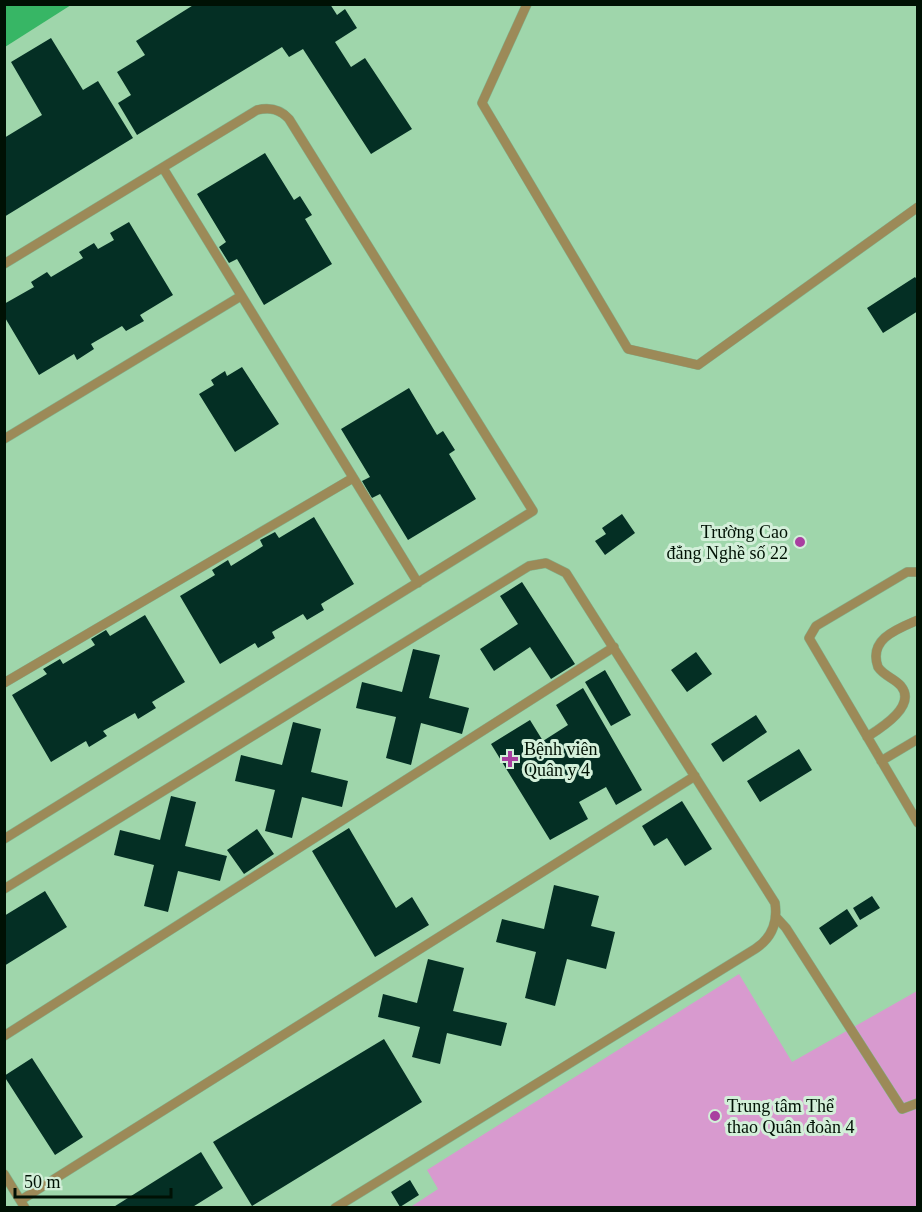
<svg xmlns="http://www.w3.org/2000/svg" width="922" height="1212" viewBox="0 0 922 1212" font-family="'Times New Roman',serif">
  <style>
    .green { fill: #d89acf }
    .water { fill: #37b665 }
    .building { fill: #042f24 }
    .lines { fill: none; stroke-linecap: round; stroke-linejoin: round }
    .lane-casing { stroke: #82b38d; stroke-width: 10 }
    .lane { stroke: #9c8a58; stroke-width: 9 }
    .poi-dot { fill: #a93fa0; stroke: #d3efd9; stroke-width: 2 }
    .labels { text-anchor: middle; dominant-baseline: central; stroke-width: 6; stroke-linejoin: round; paint-order: stroke }
    .poi-label { font-size: 18px; fill: #001104; stroke: #d3efd9; text-anchor: start }
  </style>
  <rect width="100%" height="100%" fill="#9fd6ab"/>
  <path class="green" d="M739,974L792,1062L917,991V1207L409,1208L438,1189L427,1170Z"/>
  <path class="water" d="M5,4H71V5L5,47Z"/>
  <path class="building" d="M195,4H330L337,15L345,9L357,28L335,42L351,67L365,58L412,129L371,154L303,49L289,57L282,47L137,135L118,103L131,95L117,72L145,55L136,41Z
    M51,38L83,90L98,81L133,138L4,217V138L42,115L11,62Z
    M265,153L294,200L300,196L312,215L305,219L332,264L264,305L237,259L229,263L219,247L226,242L197,194Z
    M129,222L173,295L140,315L144,321L126,331L122,326L91,344L94,349L77,360L74,354L39,375L4,316V304L34,287L31,282L47,272L51,277L83,258L79,252L94,243L98,249L114,240L110,233Z
    M915,277L918,281V311L883,333L867,308Z
    M242,367L279,424L235,452L199,394L214,385L211,380L225,371L227,376Z
    M409,388L437,435L443,431L455,450L449,454L476,499L408,540L380,494L372,498L362,481L370,477L341,429Z
    M622,514L635,533L605,555L595,541L606,534L602,528Z
    M314,517L354,584L321,604L324,610L307,620L303,614L272,632L275,638L258,648L255,643L220,664L180,596L215,575L212,570L228,560L231,566L263,546L260,540L275,532L279,538Z
    M522,582L575,664L551,679L530,647L494,671L480,649L518,624L500,596Z
    M145,615L185,682L152,702L156,708L138,719L135,713L103,731L107,736L89,747L86,741L51,762L12,695L47,674L43,669L60,659L63,664L95,645L91,639L106,630L110,636Z
    M413,649L440,655L429,698L469,708L462,734L421,723L411,765L386,758L396,717L356,708L362,682L402,692Z
    M696,652L712,674L687,692L671,670Z
    M605,670L631,715L611,726L585,682Z
    M583,688L642,790L616,805L606,787L579,802L588,819L550,840L491,744L530,720L543,741L568,725L556,705Z
    M756,715L767,732L723,762L711,744Z
    M293,722L321,729L311,772L348,781L342,807L302,797L292,838L265,831L275,790L235,781L241,755L282,765Z
    M799,749L812,770L760,802L747,781Z
    M171,796L196,802L185,846L227,856L220,881L178,871L168,912L144,906L154,865L114,855L120,830L160,840Z
    M682,801L712,849L685,866L667,838L654,846L642,826Z
    M349,828L396,908L412,897L429,925L375,957L312,851Z
    M257,829L274,854L244,874L227,850Z
    M554,885L599,896L591,926L615,932L606,969L567,959L555,1006L525,998L536,952L496,942L502,919L544,929Z
    M45,891L67,927L4,966V916Z
    M872,896L880,908L860,920L853,908Z
    M847,909L858,926L830,945L819,928Z
    M428,959L464,968L453,1011L507,1023L501,1046L447,1033L440,1064L412,1057L420,1027L378,1017L383,994L417,1003Z
    M384,1039L422,1102L252,1206L213,1142Z
    M32,1058L83,1137L55,1155L4,1076Z
    M201,1152L223,1188L191,1208H112Z
    M410,1180L419,1195L400,1207L391,1192Z"/>
  <g class="lines">
    <g class="lane-casing">
      <path id="lane" d="M527,4L482,103L628,349L698,365L918,207
        M163,168L418,583
        M4,264L257,110C270,107 280,109 289,119L533,511L4,839
        M4,439L241,296
        M918,572H907L816,626L809,638L918,823
        M4,683L353,478
        M867,737C881,728 917,706 901,686C894,678 884,676 878,667C868,639 897,629 918,620
        M881,761L918,739
        M4,889L529,566L546,563L566,573L775,903C778,923 772,938 755,949L335,1208
        M776,917L786,928L902,1109L918,1103
        M4,1036L614,647
        M4,1174L25,1208
        M21,1200L695,776"/>
    </g>
    <use href="#lane" class="lane"/>
  </g>
  <g class="poi-dot">
    <circle cx="800" cy="542" r="6"/>
    <path d="M507 750h6v6h6v6h-6v6h-6v-6h-6v-6h6z"/>
    <circle cx="715" cy="1116" r="6"/>
  </g>
  <g class="labels">
    <g class="poi-label">
      <text x="788" y="532" text-anchor="end">Trường Cao<tspan x="788" dy="21">đẳng Nghề số 22</tspan></text>
      <text x="524" y="749">Bệnh viên<tspan x="524" dy="21">Quân y 4</tspan></text>
      <text x="727" y="1106">Trung tâm Thể<tspan x="727" dy="21">thao Quân đoàn 4</tspan></text>
    </g>
  </g>
  <rect width="922" height="1212" fill="none" stroke="#001104" stroke-width="12"/>
  <path d="M15 1188v9h156v-9" fill="none" stroke="#001104" stroke-width="3"/>
  <text x="24" y="1188" font-size="18" fill="#001104" stroke="#d3efd9" stroke-width="4.5" paint-order="stroke">50 m</text>
</svg>
